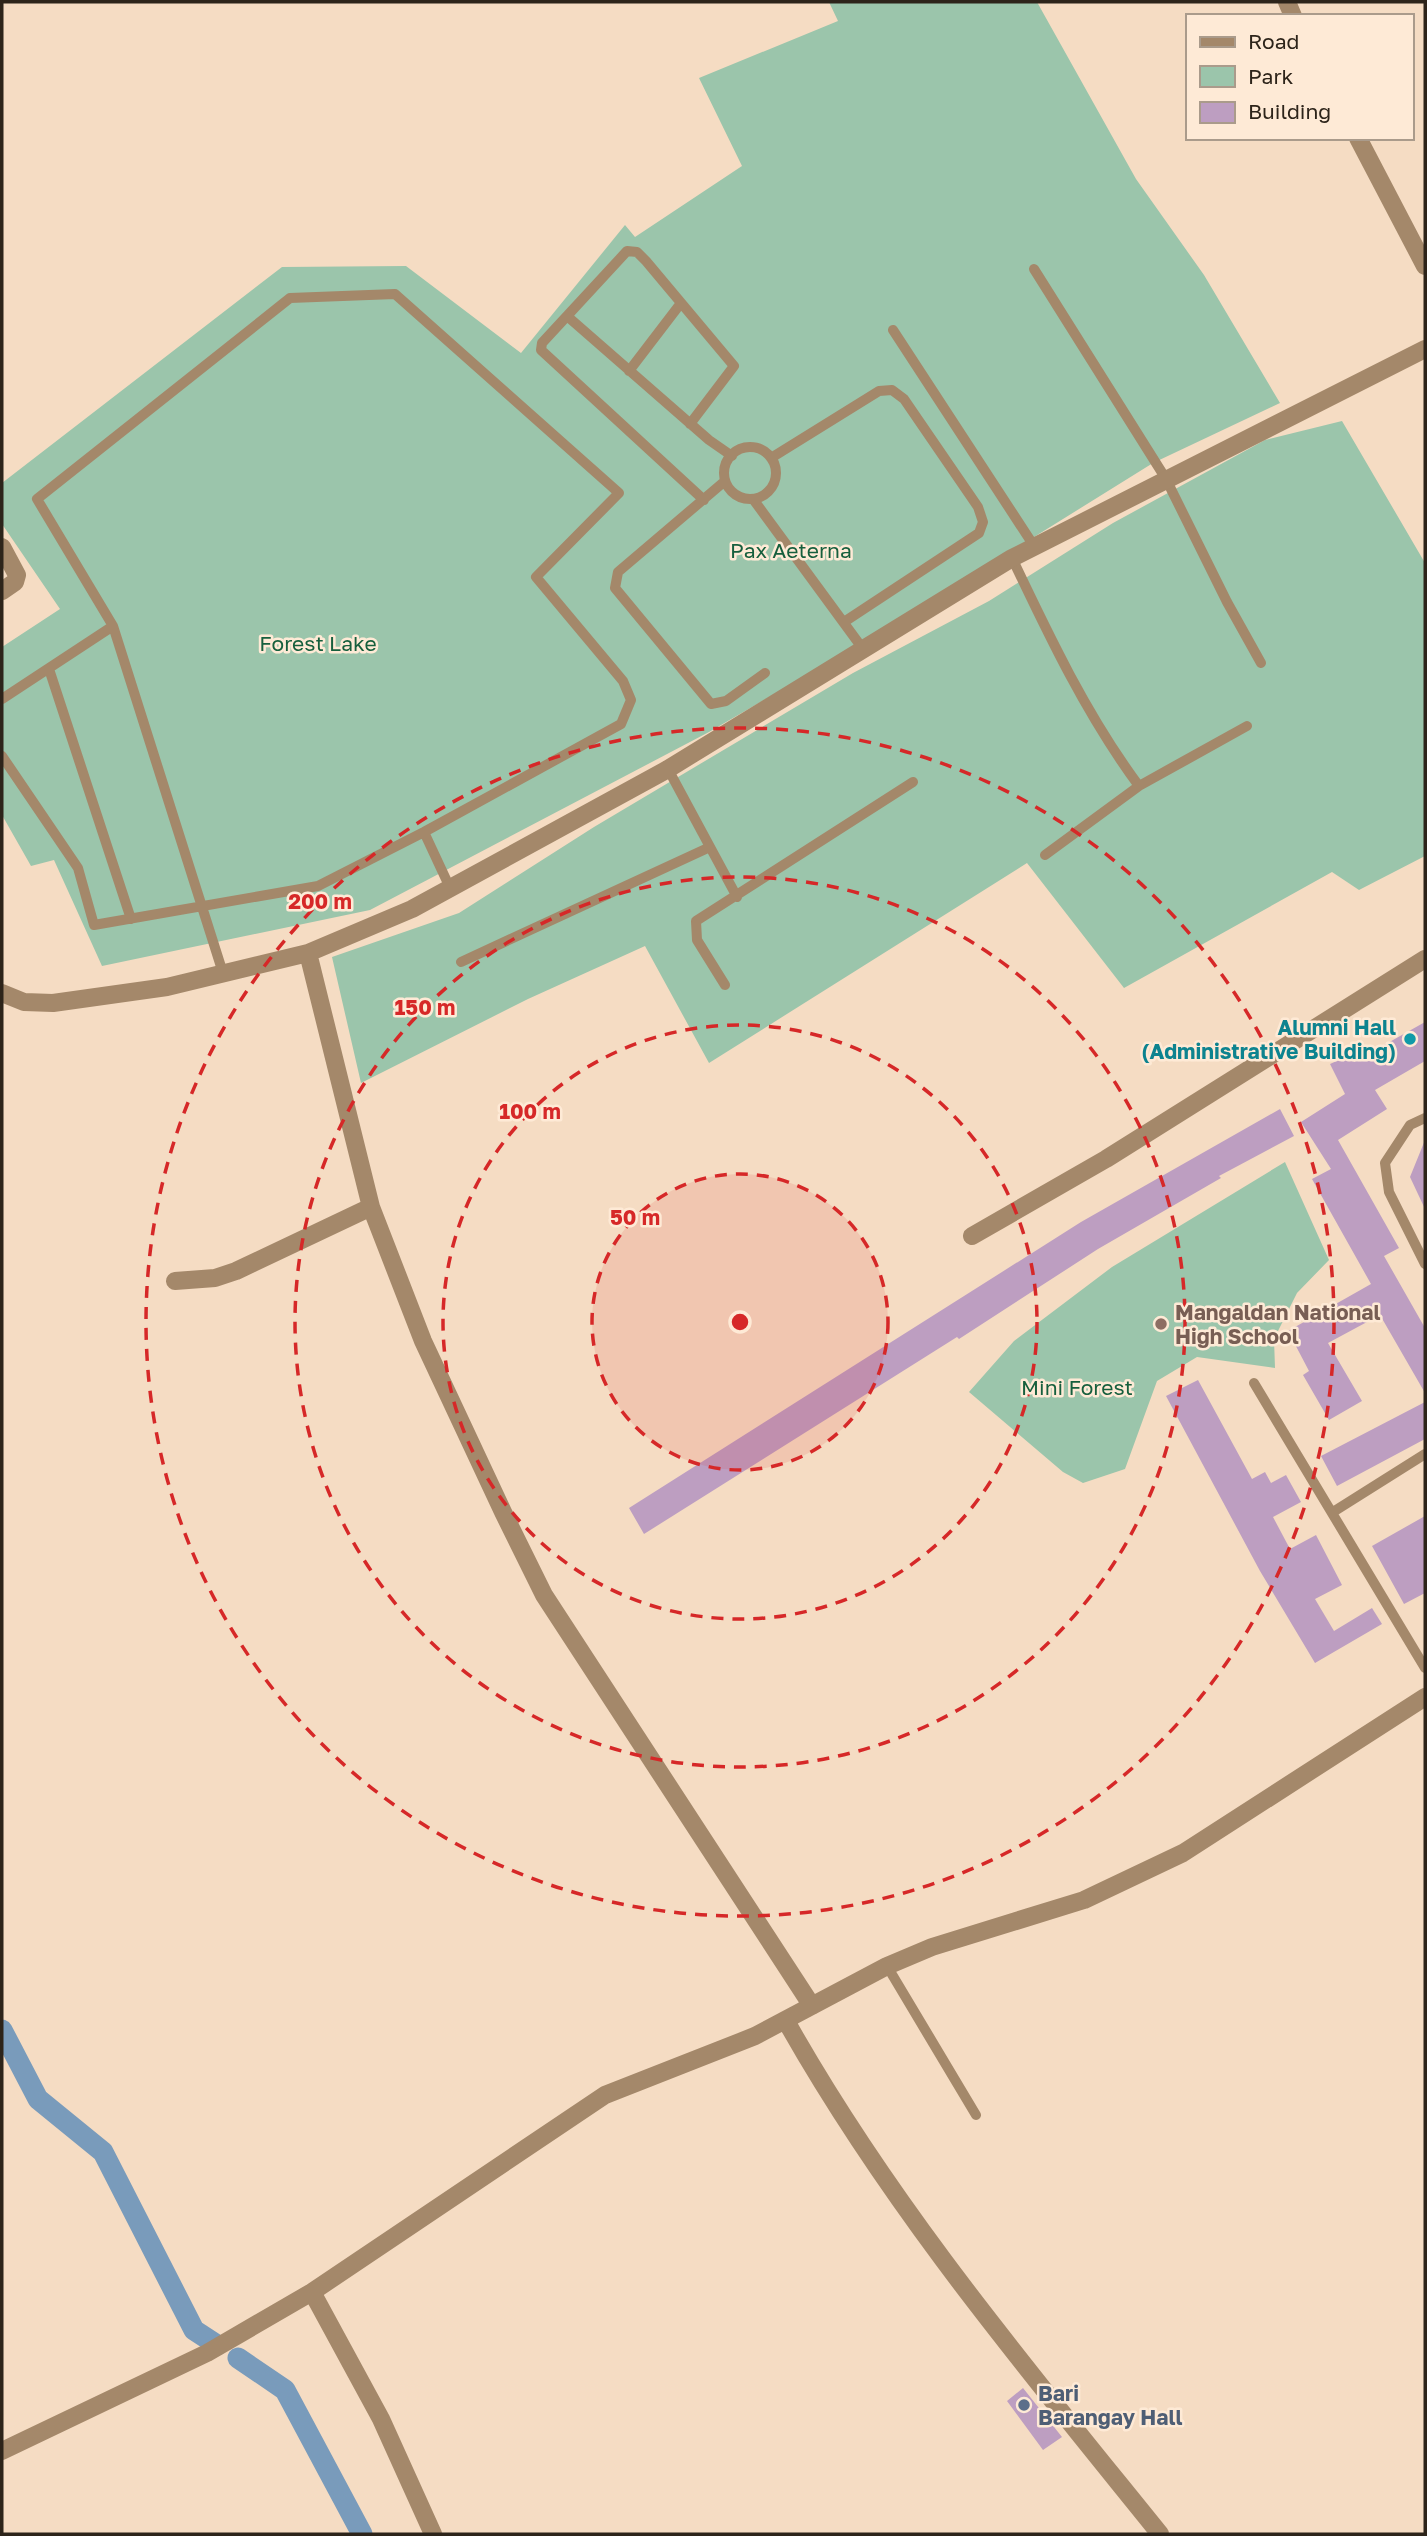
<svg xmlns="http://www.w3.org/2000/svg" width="1427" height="2536" viewBox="0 0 1427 2536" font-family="'Golos Text',sans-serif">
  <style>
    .green { fill: #9bc5ab }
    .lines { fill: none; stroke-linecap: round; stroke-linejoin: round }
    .canal { stroke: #799bbb; stroke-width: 21 }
    .building { fill: #bd9ec1 }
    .service { stroke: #a4886a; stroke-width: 10 }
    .minor { stroke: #a4886a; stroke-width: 18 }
    .ring { fill: none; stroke: #d62828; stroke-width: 3.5; stroke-dasharray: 12 9 }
    .culture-dot { fill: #0f9aa8; stroke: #feead6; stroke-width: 2.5 }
    .education-dot { fill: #8d6e63; stroke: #feead6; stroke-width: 2.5 }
    .service-dot { fill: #5c6f8a; stroke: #feead6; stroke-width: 2.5 }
    .labels { text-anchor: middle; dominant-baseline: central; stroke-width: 5; stroke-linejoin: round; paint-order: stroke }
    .park-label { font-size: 21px; fill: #165f3d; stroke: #feead6 }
    .culture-label { font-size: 21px; font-weight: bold; fill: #0d838f; stroke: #feead6; text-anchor: end }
    .education-label { font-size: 21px; font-weight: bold; fill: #785e54; stroke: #feead6; text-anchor: start }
    .service-label { font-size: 21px; font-weight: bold; fill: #4e5e75; stroke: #feead6; text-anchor: start }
    .centre { fill: #d62828; stroke: #feead6; stroke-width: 3.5 }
    .ring-label { font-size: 21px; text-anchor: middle; font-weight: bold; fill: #d62828; stroke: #feead6; stroke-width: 5; stroke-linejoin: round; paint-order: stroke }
  </style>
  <rect width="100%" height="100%" fill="#f5dcc3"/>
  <path class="green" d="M829,2H1037L1136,179L1204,275L1280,403L1153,463L883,631L709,732L370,910L102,966L54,860L31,866L2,815V647L60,609L2,524V483L282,267L406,266L521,353L625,225L635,237L742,166L699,78L838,21Z
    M1342,421L1425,563V856L1359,890L1332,872L1124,988L1027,863L709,1063L645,946L528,999L361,1083L332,957L459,913L594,827L853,673L989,601L1113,523L1265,440Z
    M1285,1162L1329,1260L1297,1293L1274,1339L1275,1368L1197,1357L1157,1381L1125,1469L1083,1483L1063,1472L969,1392L1014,1341L1112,1267Z"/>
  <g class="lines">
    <path class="canal" d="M2,2030L38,2099L103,2152L194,2330L217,2345
      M238,2358L285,2390L362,2534"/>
  </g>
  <path class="building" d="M1425,1022V1061L1375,1090L1387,1109L1338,1140L1399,1248L1384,1256L1425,1328V1393L1380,1315L1328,1343L1362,1401L1329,1420L1303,1375L1309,1371L1288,1331L1371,1284L1312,1179L1331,1169L1301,1122L1345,1094L1330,1064L1350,1055L1354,1062Z
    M1280,1109L1294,1136L1219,1176L1221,1178L1098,1249L959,1339L957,1337L644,1534L629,1508L1081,1222Z
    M1425,1140V1209L1410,1177Z
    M1198,1380L1252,1479L1265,1472L1271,1483L1286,1475L1301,1502L1273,1517L1290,1549L1316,1535L1342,1585L1315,1599L1334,1631L1372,1608L1382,1624L1315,1663L1260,1571L1166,1396Z
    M1425,1402V1439L1337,1486L1321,1456Z
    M1425,1516V1593L1404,1604L1372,1546Z
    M1023,2388L1062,2437L1043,2450L1007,2401Z"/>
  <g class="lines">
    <path class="service" d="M1034,269L1166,479L1227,602L1261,663
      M567,316L709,440L732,456
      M893,330L1034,546
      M629,371L681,303
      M690,424L734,366L646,261L637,252L627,251L542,343L541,350L704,500
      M724 473a26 26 0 1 1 52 0a26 26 0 1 1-52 0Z
      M771,458L879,391L892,390L904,399L978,507L983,522L979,533L844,622
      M725,481L618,572L615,588L711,704L726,701L765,673
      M753,499L863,649
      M1012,558C1049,636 1087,716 1139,786L1247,726
      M49,669L131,919
      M2,699L113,626
      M2,756L78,868L94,925L318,886L424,832L621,724L631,700L623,681L536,577L619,493L395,294L290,298L37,499L113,626L223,973
      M668,769L737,897
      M424,832L451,890
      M1045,855L1139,786
      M461,962L710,847
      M725,985L697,940L696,921L913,782
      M1425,1118L1410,1125L1385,1163L1389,1192L1425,1264
      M1254,1383L1425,1668
      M1333,1512L1425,1454
      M887,1966L976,2115"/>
    <path class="minor" d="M1287,2L1293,16
      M1358,138L1425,266
      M2,547L17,575L15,582L2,591
      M308,953L371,1207L423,1341L503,1512L544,1595L812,2006
      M2,993L24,1002L53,1003L167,987L308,953L412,909L668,769L1012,558L1425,349
      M972,1236L1106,1159L1425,959
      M175,1281L215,1278L236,1271L371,1207
      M786,2021C890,2206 1027,2369 1160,2534
      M312,2292L381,2419L433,2534
      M2,2451L207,2353L312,2292L605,2095L755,2036L887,1966L932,1947L1084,1900L1183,1853L1425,1697"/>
  </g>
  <circle cx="740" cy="1322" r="148" fill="#d62828" fill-opacity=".12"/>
  <g class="ring">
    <circle cx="740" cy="1322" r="148"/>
    <circle cx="740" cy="1322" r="297"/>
    <circle cx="740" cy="1322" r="445"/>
    <circle cx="740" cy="1322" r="594"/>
  </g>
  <circle class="culture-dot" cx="1410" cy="1039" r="7"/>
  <circle class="education-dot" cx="1161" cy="1324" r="7"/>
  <circle class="service-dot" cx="1024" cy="2405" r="7"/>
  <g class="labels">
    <g class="park-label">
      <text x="791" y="550">Pax Aeterna</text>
      <text x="318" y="643">Forest Lake</text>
      <text x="1077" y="1387">Mini Forest</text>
    </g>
    <g class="culture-label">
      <text x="1396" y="1027">Alumni Hall<tspan x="1396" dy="24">(Administrative Building)</tspan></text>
    </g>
    <g class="education-label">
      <text x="1175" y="1312">Mangaldan National<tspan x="1175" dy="24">High School</tspan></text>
    </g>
    <g class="service-label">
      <text x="1038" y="2393">Bari<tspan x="1038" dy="24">Barangay Hall</tspan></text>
    </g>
  </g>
  <circle cx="740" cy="1322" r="10" class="centre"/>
  <g class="ring-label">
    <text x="320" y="909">200 m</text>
    <text x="425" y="1015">150 m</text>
    <text x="530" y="1119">100 m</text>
    <text x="635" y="1225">50 m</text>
  </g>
  <rect width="1427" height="2536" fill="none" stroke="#2d241a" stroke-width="7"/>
  <rect x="1186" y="14" width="228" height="126" fill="#feead6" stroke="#aa9b8b" stroke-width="2"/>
  <rect x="1200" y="37" width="35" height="10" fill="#a4886a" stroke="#aa9b8b" stroke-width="2"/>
  <text x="1248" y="49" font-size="21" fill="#2d241a">Road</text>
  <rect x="1200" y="66" width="35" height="21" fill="#9bc5ab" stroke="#aa9b8b" stroke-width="2"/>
  <text x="1248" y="84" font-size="21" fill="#2d241a">Park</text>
  <rect x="1200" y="102" width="35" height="21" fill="#bd9ec1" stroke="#aa9b8b" stroke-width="2"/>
  <text x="1248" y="119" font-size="21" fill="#2d241a">Building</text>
</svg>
